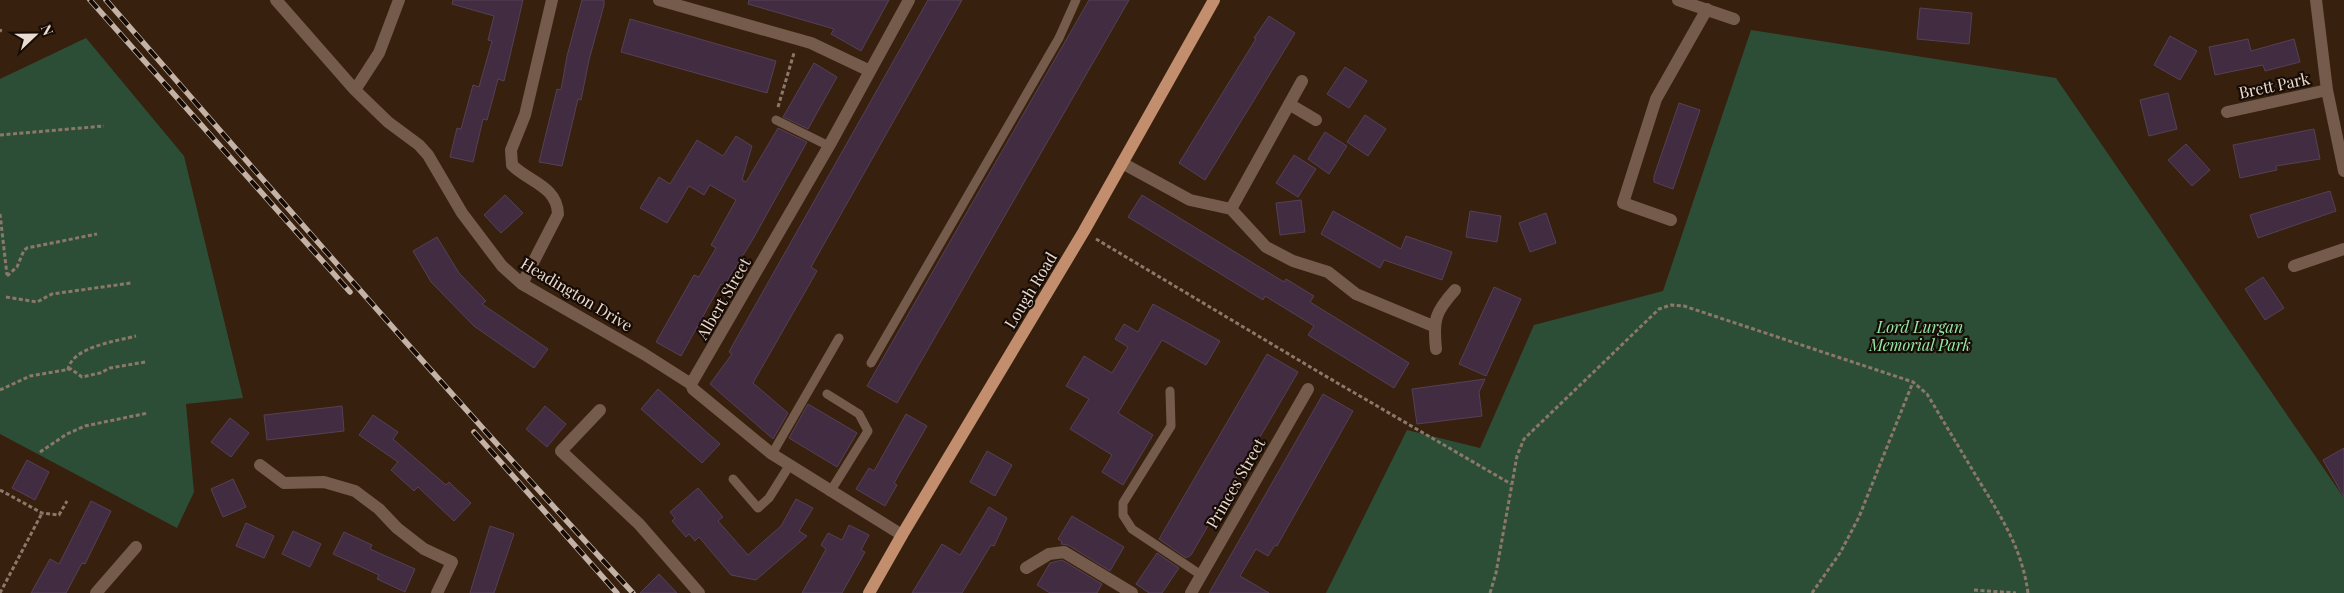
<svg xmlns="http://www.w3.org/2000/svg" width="2344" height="593" viewBox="0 0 2344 593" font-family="'Playfair Display',serif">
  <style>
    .green { fill: #2d4e36 }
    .building { fill: #422c41; stroke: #564056 }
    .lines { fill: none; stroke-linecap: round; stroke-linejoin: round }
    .path { stroke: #8c7869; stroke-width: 3; stroke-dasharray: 4 2.5; stroke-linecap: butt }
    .lane { stroke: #745b4b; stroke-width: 9 }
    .street { stroke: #745b4b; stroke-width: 12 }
    .primary { stroke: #c28e6d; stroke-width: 12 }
    .rail-casing { stroke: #c3b2a5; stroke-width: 5.5 }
    .rail { stroke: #170c05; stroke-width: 4; stroke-dasharray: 11; stroke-linecap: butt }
    .labels { text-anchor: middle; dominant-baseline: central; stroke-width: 4.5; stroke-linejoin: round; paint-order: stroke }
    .street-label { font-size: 16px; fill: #ebdbd0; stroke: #170c05 }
    .park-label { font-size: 16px; font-style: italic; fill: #93e9a9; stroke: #170c05 }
  </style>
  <rect width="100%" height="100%" fill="#37200d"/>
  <path class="green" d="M1751,30L2056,78L2344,498V593H1326L1407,430L1480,448L1534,325L1663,291Z
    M86,38L184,156L243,398L186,404L194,492L177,528L0,434V79Z"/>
  <path class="building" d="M453,0H523L504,81L498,79L487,120L483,119L473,162L450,157L457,128L461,129L473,85L479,87L492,41L488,40L494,16L452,4Z
    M582,0H604V5L589,60L581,100L578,99L562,166L539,162L557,89L561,90L567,56Z
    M749,0H889L861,51L831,34L834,29L748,4Z
    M928,0H962L811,267L817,271L753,383L788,413L773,439L710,384L732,354L729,352L735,341Z
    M1089,0H1129L897,403L867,386Z
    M1920,8L1972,13L1969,44L1917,39Z
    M1269,16L1295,33L1205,180L1179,163L1256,39L1254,38Z
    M630,19L776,61L767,93L621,52Z
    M2170,36L2197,51L2180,80L2154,65Z
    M2248,39L2251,51L2294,39L2300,62L2265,71L2263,65L2215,75L2209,47Z
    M814,63L837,77L808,129L783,117Z
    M1345,67L1367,81L1349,108L1327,94Z
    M2168,93L2177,129L2149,136L2140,100Z
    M1679,103L1700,110L1673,189L1654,182V176Z
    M1365,115L1386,129L1368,156L1347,142Z
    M778,128L807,142L753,239L724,286L721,284L681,356L656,342L694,275L699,277L716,248L711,245L736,200L710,185L704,195L689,186L667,223L640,208L659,177L670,184L697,140L723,156L736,136L752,146L742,180L746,182Z
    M2314,129L2320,159L2276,166L2277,170L2240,178L2233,145Z
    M1325,132L1347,146L1329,174L1308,159Z
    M2186,144L2210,170L2192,186L2168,160Z
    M1294,155L1316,169L1298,197L1276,183Z
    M2330,191L2336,211L2258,238L2250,215Z
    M505,195L523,213L501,233L484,215Z
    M1142,195L1284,282L1286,279L1314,296L1310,302L1409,363L1394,388L1308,335L1314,326L1265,296L1263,300L1128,217Z
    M1301,200L1305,232L1280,235L1276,203Z
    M1333,211L1401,249L1406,236L1452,252L1442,280L1384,260L1380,268L1321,234Z
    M1470,211L1501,216L1497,242L1466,237Z
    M1546,213L1556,243L1530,252L1519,223Z
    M437,237L459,273L486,301L482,304L548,349L534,368L474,326L431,282L413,251Z
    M2263,277L2284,308L2265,320L2245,289Z
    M1494,287L1521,299L1486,376L1459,364Z
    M1153,304L1220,341L1206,365L1162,340L1118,413L1153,435L1123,485L1102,472L1112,455L1070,429L1089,399L1066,386L1084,356L1112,373L1128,347L1115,339L1124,324L1138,332Z
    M1267,354L1298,372L1191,555L1186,558L1159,539Z
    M1485,379L1479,392L1482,416L1417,424L1412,389Z
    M658,389L720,444L702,463L641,409Z
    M1323,394L1353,411L1277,546L1275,545L1268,556L1256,549L1240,576L1269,593H1209Z
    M808,404L857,433L837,467L789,438Z
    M342,406L344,431L267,440L264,415Z
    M545,406L566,424L547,447L526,429Z
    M906,414L927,426L894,483L897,485L885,506L856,489L869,468L874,471Z
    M373,415L398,432L393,439L446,485L449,482L471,503L454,521L418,487L414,491L391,470L398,462L359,435Z
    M230,418L249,433L231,457L211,442Z
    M2344,448V497L2323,460Z
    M987,451L1012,465L995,496L970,482Z
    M27,460L49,472L35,500L12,488Z
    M233,479L246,507L223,517L211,489Z
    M698,488L723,517L718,521L748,555L781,526L796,499L813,508L799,531L807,536L756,580L731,575L699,537L695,541L689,534L686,537L672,521L675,518L670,512Z
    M91,501L111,511L85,564L82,563L66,593H31L50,559L59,564Z
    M989,507L1007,518L994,546L991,545L962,593H912L942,544L960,555Z
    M1072,516L1124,547L1110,571L1068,545L1061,544L1062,542L1058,539Z
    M246,523L274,536L264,558L236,546Z
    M849,525L869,535L861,550L865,552L842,593H802L826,549L821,545L828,533L842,540Z
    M490,526L514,534L494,593H470Z
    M293,531L321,544L310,567L282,554Z
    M344,532L372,545L370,549L415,569L405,592L377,579L379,575L333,554Z
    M1157,553L1179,568L1162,593H1149L1136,584Z
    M1062,560L1102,584L1097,593H1050L1037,585L1050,563Z
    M659,574L677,593H640Z"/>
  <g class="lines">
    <path class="path" d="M0,32L1,29
      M778,107L794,53
      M0,135L104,126
      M0,214L7,275
      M1096,239L1322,374L1511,484
      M7,276L17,267L24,250L27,248L97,234
      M6,297L37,302L52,294L131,283
      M68,370C71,347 117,341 136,336
      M0,390L30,376L71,369L82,377L100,373L110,368L145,362
      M40,452L67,434L85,426L148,413
      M0,490L42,513L59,515L67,501
      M1974,590L2016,593
      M0,593L42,513
      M1490,593L1496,573L1517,456L1524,439L1659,309L1671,305L1684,306L1913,382L1927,394C1944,422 1961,451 1978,479C2001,517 2022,548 2028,593
      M1812,593L1840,553L1859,517L1913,382"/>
    <path class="lane" d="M776,120L829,146
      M871,363L1059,38L1076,0
      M1170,391L1171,426L1123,503V515L1132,529L1201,575
      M827,394L859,414L868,431L830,492
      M772,454L839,338
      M733,479L758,508L769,498L789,466"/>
    <path class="street" d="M276,0L355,90L388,122L419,145L428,155L462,213L502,266L522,284L644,354L691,384
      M659,0L811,43L870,71
      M1678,0L1734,19
      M2316,0L2327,90L2344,171
      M355,90L379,53L399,0
      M1289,104L1316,120
      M2227,112L2327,90
      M1122,163L1190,200L1231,209L1266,247L1293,261L1328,272L1356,294L1433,326
      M1231,209L1302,81
      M1671,220L1623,203L1656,99L1707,9
      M2294,266L2344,249
      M522,284L558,214C557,186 529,182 512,165L511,150L525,115L552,0
      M1436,349C1433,320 1435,312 1455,290
      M691,384L829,146L909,0
      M691,384L693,389L772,454L902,535
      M600,410L561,451L639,524L699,593
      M260,465L284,483L324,482L355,491L379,509L397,528L424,549L452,562L437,593
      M1026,568L1049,554L1064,552L1132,593
      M96,593L136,547
      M1191,593L1308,389"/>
    <path class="primary" d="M869,593L902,535L1084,231L1214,0"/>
    <g class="rail-casing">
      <path id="rail" d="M90,0L350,292
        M106,0C280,199 453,399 633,593
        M474,432L617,593"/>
    </g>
    <use href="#rail" class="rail"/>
  </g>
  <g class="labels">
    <g class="street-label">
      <text transform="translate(2274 85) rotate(-12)">Brett Park</text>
      <text transform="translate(1030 290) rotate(-59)">Lough Road</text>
      <text transform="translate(577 294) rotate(31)">Headington Drive</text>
      <text transform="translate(723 298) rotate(-60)">Albert Street</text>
      <text transform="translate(1235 483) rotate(-60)">Princes Street</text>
    </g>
    <g class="park-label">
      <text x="1920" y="326">Lord Lurgan<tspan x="1920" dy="18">Memorial Park</tspan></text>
    </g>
  </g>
  <g transform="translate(35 35) rotate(68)" stroke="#170c05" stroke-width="4" paint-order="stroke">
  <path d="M0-4L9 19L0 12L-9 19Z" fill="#ebdbd0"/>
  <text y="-8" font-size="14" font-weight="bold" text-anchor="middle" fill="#ebdbd0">N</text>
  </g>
</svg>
